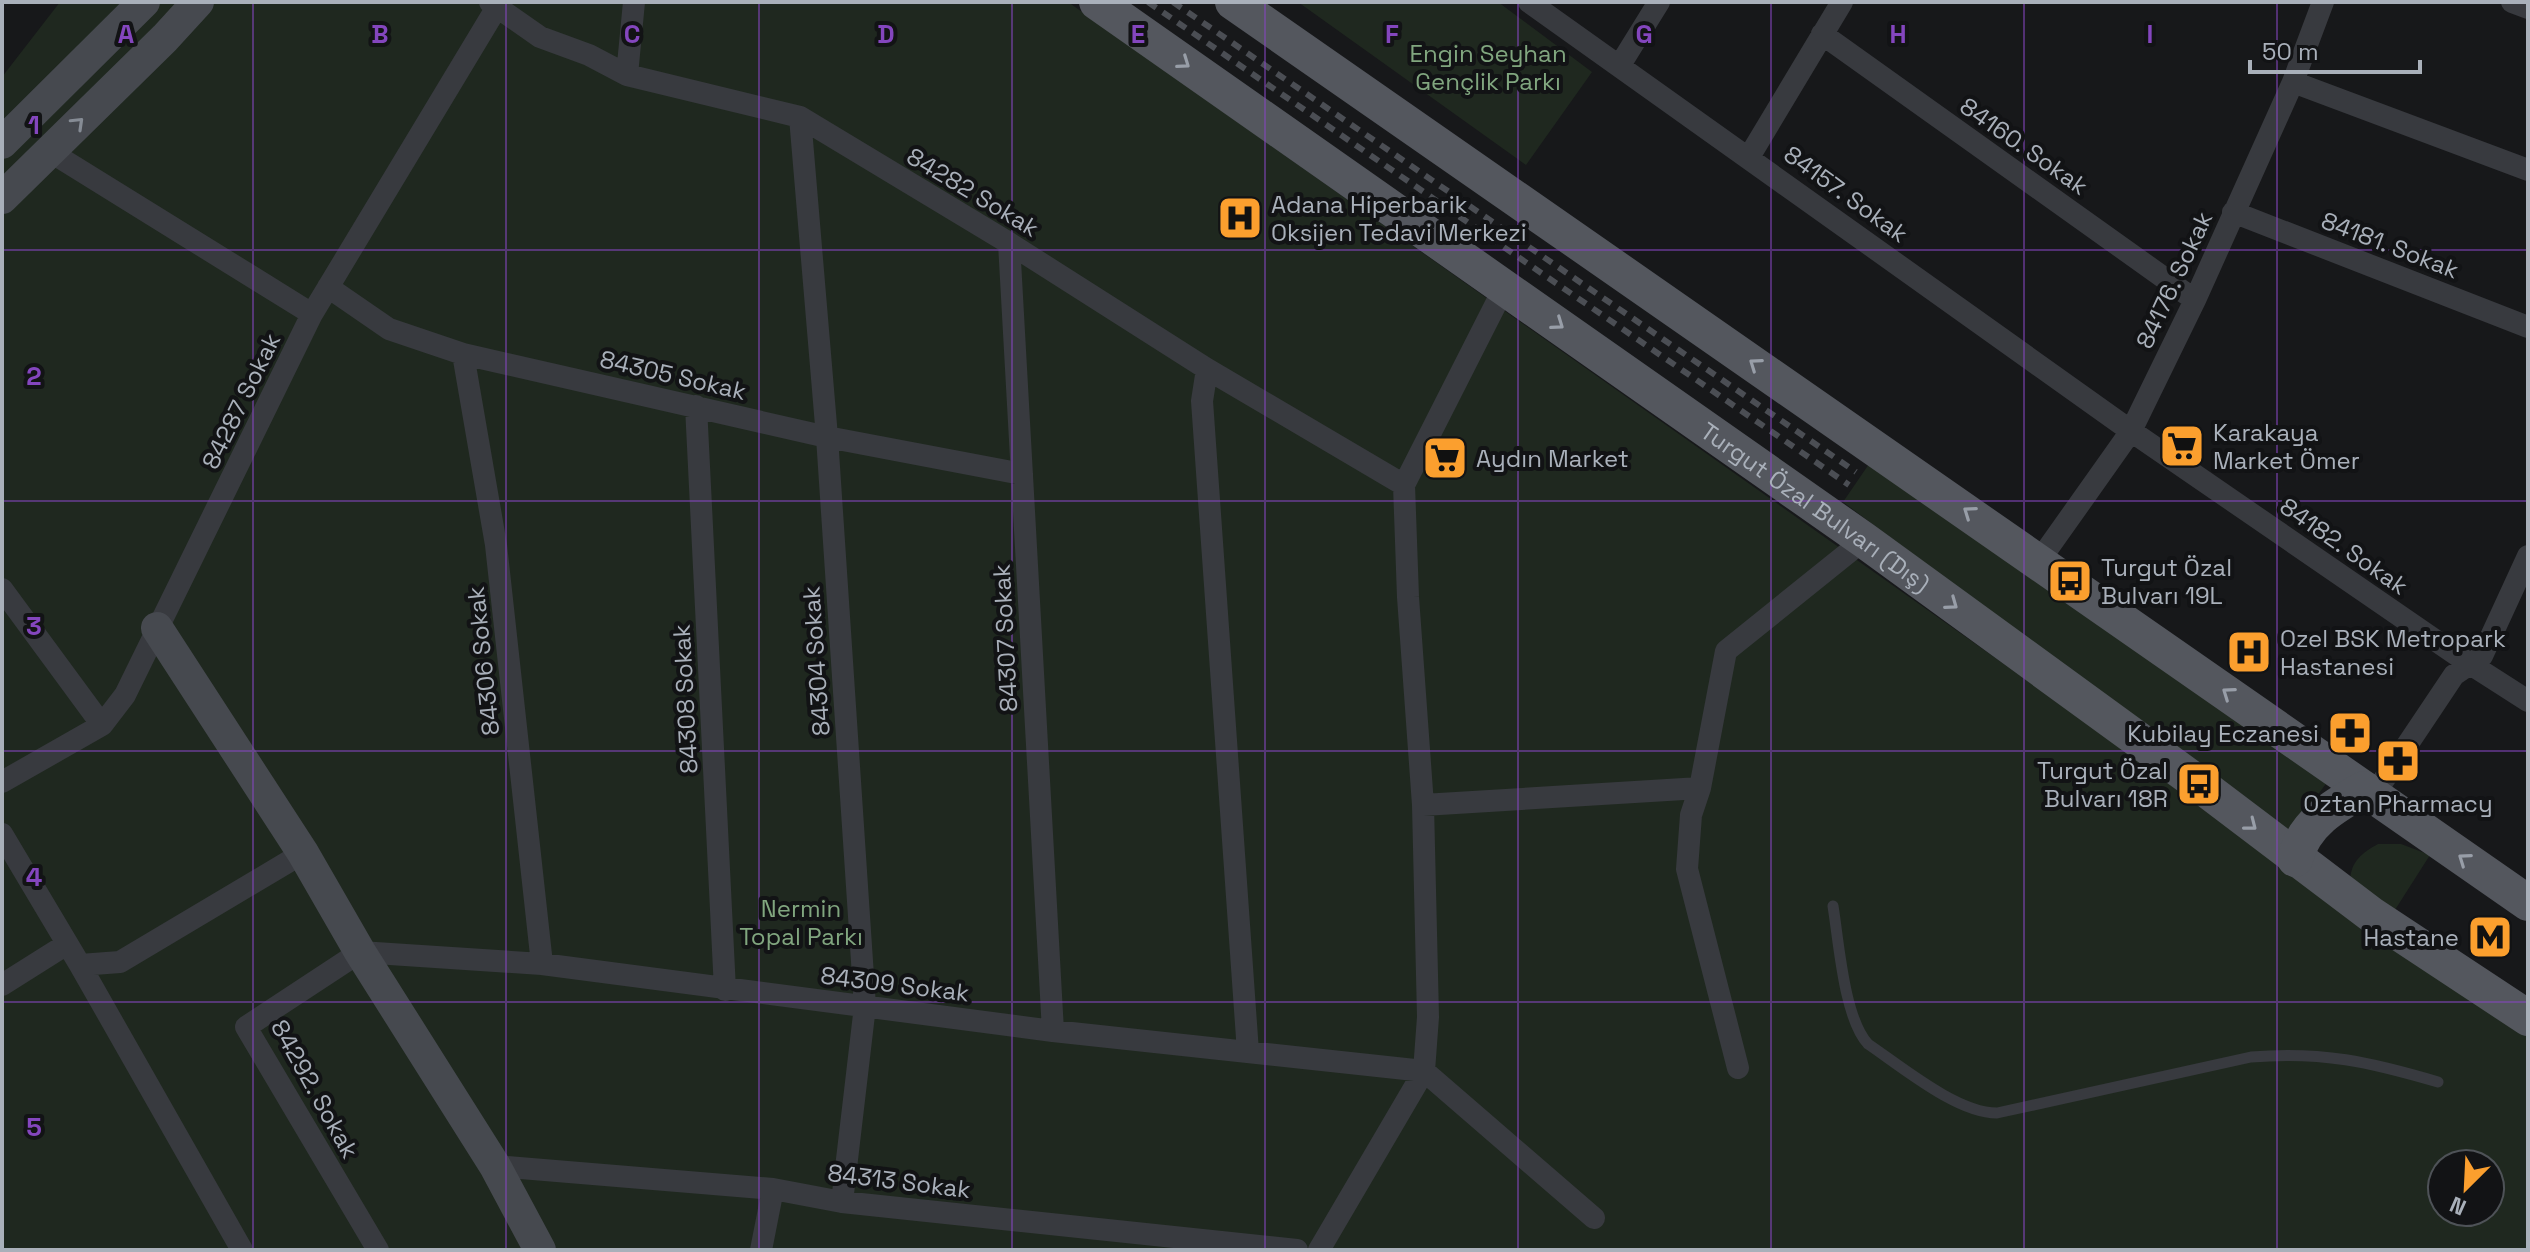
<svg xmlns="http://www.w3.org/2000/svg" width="2530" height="1252" viewBox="0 0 2530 1252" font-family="'Space Grotesk',sans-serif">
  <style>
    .green { fill: #1f281f; fill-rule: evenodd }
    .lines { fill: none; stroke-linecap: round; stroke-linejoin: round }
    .lane { stroke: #383a3f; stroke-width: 11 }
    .street { stroke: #383a3f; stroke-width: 22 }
    .secondary { stroke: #46494f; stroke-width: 32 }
    .primary { stroke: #54575e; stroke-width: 36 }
    .rail { stroke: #4b4e54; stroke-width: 6; stroke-dasharray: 10 8; stroke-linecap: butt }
    .oneway { stroke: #989ea8 }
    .oneway2 { stroke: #868c95 }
    .grid { fill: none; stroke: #8446be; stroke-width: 2; stroke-opacity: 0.55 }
    .labels { text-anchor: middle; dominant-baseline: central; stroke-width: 8; stroke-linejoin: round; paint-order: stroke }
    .park-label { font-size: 24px; fill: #81a67f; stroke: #121315 }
    .street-label { font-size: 24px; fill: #a9b0ba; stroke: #121315 }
    .poi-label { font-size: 24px; fill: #a9b0ba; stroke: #121315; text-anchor: start }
    .grid-label { font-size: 26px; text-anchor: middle; font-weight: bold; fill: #8446be; stroke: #121315; stroke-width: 8; stroke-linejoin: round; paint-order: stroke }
  </style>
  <rect width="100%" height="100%" fill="#17181a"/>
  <path class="green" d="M60,2H1068L2291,867L2528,1018V1250H2V77ZM2442,1164H2490V1212H2442Z
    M1298,2H1498L1592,72L1526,165Z
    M1869,464L2328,781L2311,804L2303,846L1843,502Z
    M2378,844H2401L2430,855L2393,913L2350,881C2351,861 2362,853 2378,844Z"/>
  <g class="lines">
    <path class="lane" d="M1833,906C1839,943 1844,1018 1868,1044C1902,1067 1957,1113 1997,1113L2251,1057C2322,1051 2370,1062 2438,1082"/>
    <path class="street" d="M490,2L540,37L589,55L627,75L800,117L1009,243L1207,369L1404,485
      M1529,2L2131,431L2464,660L2528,701
      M2512,2L2528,8
      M1822,34L2195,300
      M1620,65L1659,2
      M627,75L634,2
      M2293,82L2528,170
      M800,117L827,437L865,1006L842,1202
      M49,151L312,314
      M1749,157L1842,2
      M2233,212L2528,327
      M1009,243L1053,1031
      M328,287L389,329L463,354L827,437L1022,474
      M463,354L496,545L542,964
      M1207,369L1202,401L1248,1052
      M696,406L725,990
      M2039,561L2131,431L2195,300L2293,82L2323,2
      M2,589L102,725
      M2,782L102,725L125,695L312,314L497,7
      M2373,796L2454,675L2482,656L2528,556
      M1423,805L1700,788
      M2,834L80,965L242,1250
      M80,965L120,962L303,853
      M2,985L67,944
      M1738,1068L1687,869L1691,815L1700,788L1726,651L1864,540
      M495,1166L773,1189L842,1202L1297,1250
      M378,1250L246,1027L360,952L542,964L1053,1031L1424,1071L1594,1218
      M761,1250L773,1189
      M1319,1250L1424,1071L1428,1017L1423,805L1408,597L1404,485L1505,286"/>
    <path class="secondary" d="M2,143L144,2
      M2,198L165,38L198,2
      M157,628L303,853L360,952L495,1166L540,1250"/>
    <g class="primary">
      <path id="s1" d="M1097,2L1864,540L2199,784L2372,915L2528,1018"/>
      <path d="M1233,2L2528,903"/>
      <path d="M2295,859C2304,823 2334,806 2364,789"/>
    </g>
    <path class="rail" d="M1148,2L1849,485
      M1173,2L1856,472"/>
  </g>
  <defs><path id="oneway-chevron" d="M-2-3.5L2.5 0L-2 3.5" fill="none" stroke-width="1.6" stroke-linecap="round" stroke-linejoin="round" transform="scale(2)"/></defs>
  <g class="oneway">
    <use href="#oneway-chevron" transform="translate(1184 63) rotate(35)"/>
    <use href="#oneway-chevron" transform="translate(1558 324) rotate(35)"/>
    <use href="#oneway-chevron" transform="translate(1755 364) rotate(-145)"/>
    <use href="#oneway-chevron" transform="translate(1969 512) rotate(-145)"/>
    <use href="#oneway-chevron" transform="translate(1952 604) rotate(36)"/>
    <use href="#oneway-chevron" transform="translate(2228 693) rotate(-145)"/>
    <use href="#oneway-chevron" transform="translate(2251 825) rotate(38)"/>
    <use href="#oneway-chevron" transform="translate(2464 859) rotate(-145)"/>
  </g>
  <use class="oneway2" href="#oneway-chevron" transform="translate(78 123) rotate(-44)"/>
  <path class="grid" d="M253,2V1250M506,2V1250M759,2V1250M1012,2V1250M1265,2V1250M1518,2V1250M1771,2V1250M2024,2V1250M2277,2V1250M2,250H2528M2,501H2528M2,751H2528M2,1002H2528"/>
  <defs>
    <g id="hospital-square" transform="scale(2.3)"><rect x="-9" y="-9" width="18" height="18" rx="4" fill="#fb9f2e" stroke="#121315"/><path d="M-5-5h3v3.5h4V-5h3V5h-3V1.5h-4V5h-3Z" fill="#111"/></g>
    <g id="supermarket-square" transform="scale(2.3)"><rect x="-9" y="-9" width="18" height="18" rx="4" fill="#fb9f2e" stroke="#121315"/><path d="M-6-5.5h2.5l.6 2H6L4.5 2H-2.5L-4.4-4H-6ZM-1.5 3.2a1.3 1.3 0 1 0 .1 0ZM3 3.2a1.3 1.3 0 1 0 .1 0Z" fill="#111"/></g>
    <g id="bus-square" transform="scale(2.3)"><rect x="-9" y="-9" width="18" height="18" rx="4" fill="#fb9f2e" stroke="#121315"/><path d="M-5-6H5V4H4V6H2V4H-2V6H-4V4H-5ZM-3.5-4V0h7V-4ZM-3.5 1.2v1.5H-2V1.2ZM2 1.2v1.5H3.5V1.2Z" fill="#111"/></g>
    <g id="pharmacy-square" transform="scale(2.3)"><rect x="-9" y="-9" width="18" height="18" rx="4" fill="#fb9f2e" stroke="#121315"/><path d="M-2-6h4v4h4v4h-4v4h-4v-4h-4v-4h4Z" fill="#111"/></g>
    <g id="metro-square" transform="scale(2.3)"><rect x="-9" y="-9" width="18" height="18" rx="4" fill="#fb9f2e" stroke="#121315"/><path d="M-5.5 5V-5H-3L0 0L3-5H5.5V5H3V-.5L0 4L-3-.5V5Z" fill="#111"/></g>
  </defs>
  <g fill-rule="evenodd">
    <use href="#hospital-square" x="1240" y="218"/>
    <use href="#supermarket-square" x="2182" y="446"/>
    <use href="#supermarket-square" x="1445" y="458"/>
    <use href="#bus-square" x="2070" y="581"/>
    <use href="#hospital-square" x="2249" y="652"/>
    <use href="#pharmacy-square" x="2350" y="733"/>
    <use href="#pharmacy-square" x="2398" y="761"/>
    <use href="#bus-square" x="2199" y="784"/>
    <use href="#metro-square" x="2490" y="937"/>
  </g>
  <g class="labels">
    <g class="park-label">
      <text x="1488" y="53">Engin Seyhan<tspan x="1488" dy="28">Gençlik Parkı</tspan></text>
      <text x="801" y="908">Nermin<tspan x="801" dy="28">Topal Parkı</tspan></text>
    </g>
    <g class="street-label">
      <text transform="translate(2024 146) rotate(35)">84160. Sokak</text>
      <text transform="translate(973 192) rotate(31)">84282 Sokak</text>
      <text transform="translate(1846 194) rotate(36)">84157. Sokak</text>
      <text transform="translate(2390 245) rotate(21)">84181. Sokak</text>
      <text transform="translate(2174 280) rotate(-65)">84176. Sokak</text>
      <text transform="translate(673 375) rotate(13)">84305 Sokak</text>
      <text transform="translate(241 401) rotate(-64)">84287 Sokak</text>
      <text stroke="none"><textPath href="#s1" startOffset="878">Turgut Özal Bulvarı (Dış)</textPath></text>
      <text transform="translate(2344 546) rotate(35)">84182. Sokak</text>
      <text transform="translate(1005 638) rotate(-93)">84307 Sokak</text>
      <text transform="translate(483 661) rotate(-96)">84306 Sokak</text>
      <text transform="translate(816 661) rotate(-94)">84304 Sokak</text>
      <text transform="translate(685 699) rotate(-93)">84308 Sokak</text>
      <text transform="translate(895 984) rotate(7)">84309 Sokak</text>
      <text transform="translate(315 1089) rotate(61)">84292. Sokak</text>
      <text transform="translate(899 1181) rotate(7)">84313 Sokak</text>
    </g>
    <g class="poi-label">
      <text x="1271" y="204">Adana Hiperbarik<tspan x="1271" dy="28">Oksijen Tedavi Merkezi</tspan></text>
      <text x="2213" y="432">Karakaya<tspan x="2213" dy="28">Market Ömer</tspan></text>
      <text x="1476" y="458">Aydın Market</text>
      <text x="2101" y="567">Turgut Özal<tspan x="2101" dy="28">Bulvarı 19L</tspan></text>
      <text x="2280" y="638">Ozel BSK Metropark<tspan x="2280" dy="28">Hastanesi</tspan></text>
      <text x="2319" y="733" text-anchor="end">Kubilay Eczanesi</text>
      <text x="2168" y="770" text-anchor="end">Turgut Özal<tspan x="2168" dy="28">Bulvarı 18R</tspan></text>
      <text x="2398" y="803" text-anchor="middle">Oztan Pharmacy</text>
      <text x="2459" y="937" text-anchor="end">Hastane</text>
    </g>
  </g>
  <g class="grid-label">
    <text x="126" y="43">A</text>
    <text x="380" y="43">B</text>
    <text x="632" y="43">C</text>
    <text x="886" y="43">D</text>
    <text x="1138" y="43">E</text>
    <text x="1392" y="43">F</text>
    <text x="1644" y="43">G</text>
    <text x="1898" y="43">H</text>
    <text x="2150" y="43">I</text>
    <text x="34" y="134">1</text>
    <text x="34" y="385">2</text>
    <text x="34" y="635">3</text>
    <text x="34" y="886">4</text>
    <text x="34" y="1136">5</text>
  </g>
  <rect width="2530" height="1252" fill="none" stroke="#a9b0ba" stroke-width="8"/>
  <g transform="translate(2466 1188) rotate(204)"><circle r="38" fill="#121315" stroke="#4e5257" stroke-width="2"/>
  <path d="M0-6L14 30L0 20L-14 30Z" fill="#fb9f2e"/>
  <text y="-12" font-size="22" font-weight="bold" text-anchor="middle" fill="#a9b0ba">N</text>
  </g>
  <path d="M2250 60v12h170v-12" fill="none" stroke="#a9b0ba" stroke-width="4"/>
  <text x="2262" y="60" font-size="24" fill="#a9b0ba" stroke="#121315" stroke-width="6" paint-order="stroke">50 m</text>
</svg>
